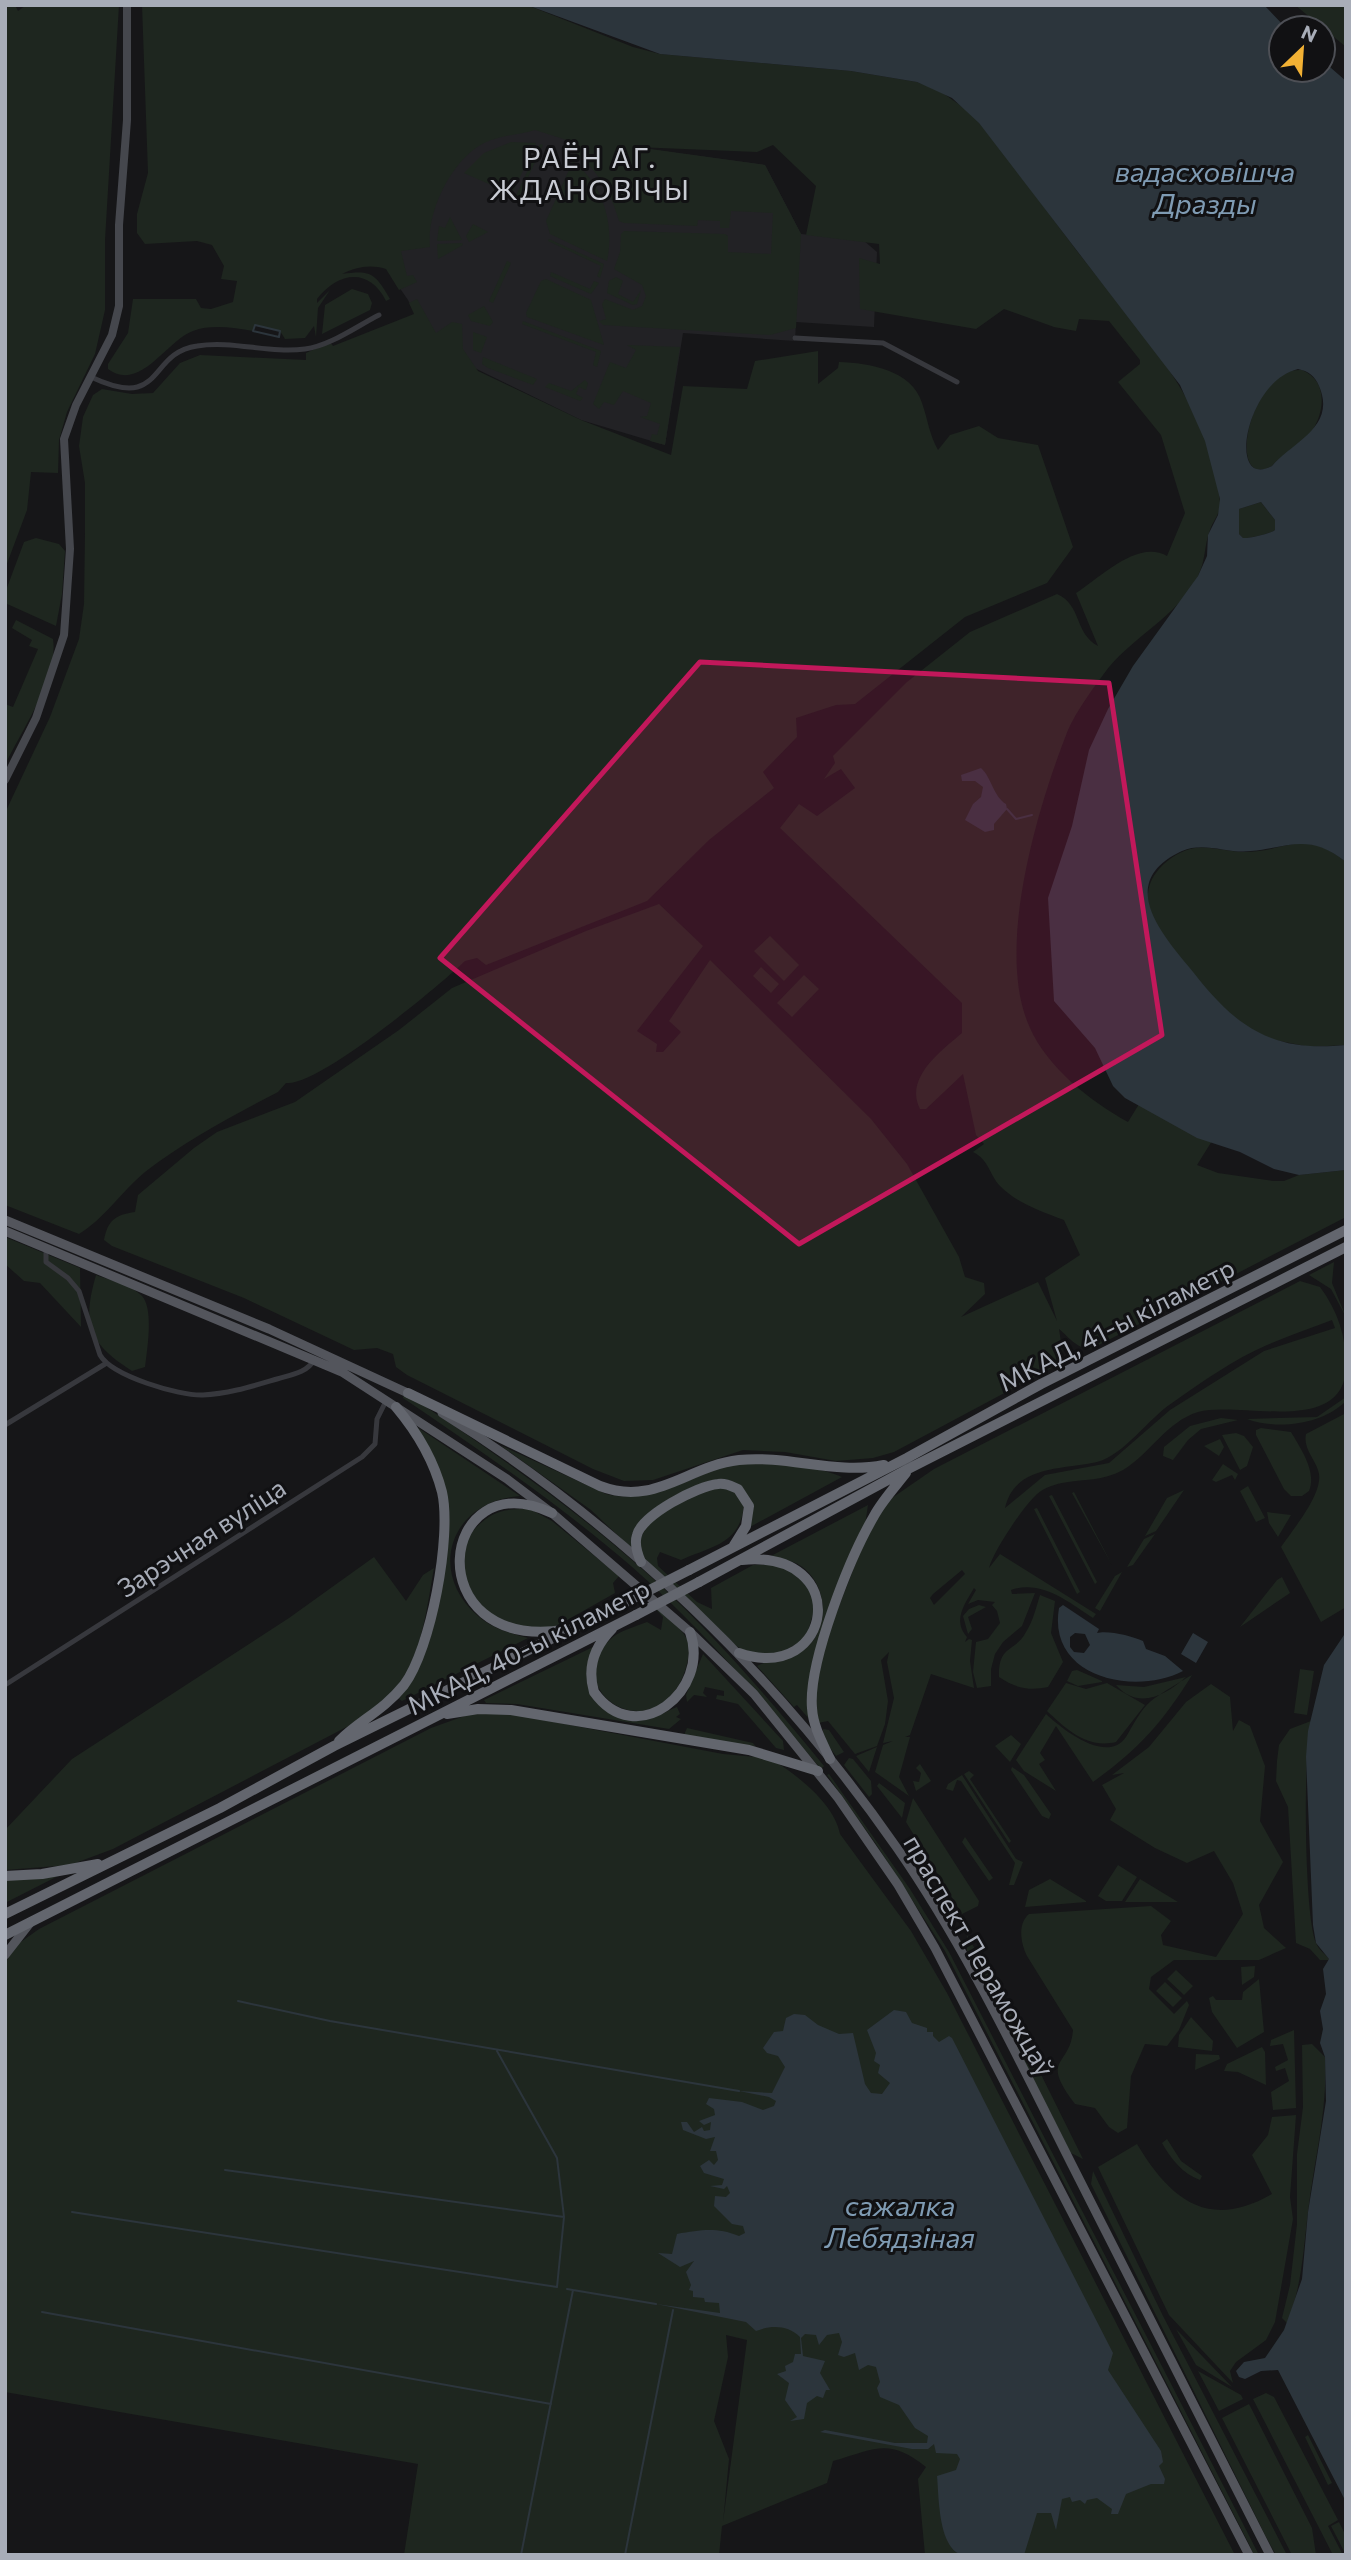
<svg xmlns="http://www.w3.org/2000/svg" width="1351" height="2560" viewBox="0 0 1351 2560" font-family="Commissioner,sans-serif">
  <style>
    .built { fill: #222225 }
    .green { fill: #1e261f; fill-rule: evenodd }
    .water { fill: #2c353c; fill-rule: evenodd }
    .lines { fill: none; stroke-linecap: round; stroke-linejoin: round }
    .stream { stroke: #2c353c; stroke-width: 2 }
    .street { stroke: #37383d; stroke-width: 5 }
    .secondary { stroke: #45474d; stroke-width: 8 }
    .primary { stroke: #53555c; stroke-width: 9 }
    .highway { stroke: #63666e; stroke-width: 10 }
    .highway-bridge { stroke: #63666e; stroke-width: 10 }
    .marked { fill: #c2185b; fill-opacity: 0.2; stroke: #c2185b; stroke-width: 5; stroke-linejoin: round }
    .labels { text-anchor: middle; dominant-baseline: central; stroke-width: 6; stroke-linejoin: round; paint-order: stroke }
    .street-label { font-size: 26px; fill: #a8adb8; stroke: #111113 }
    .neighbourhood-label { font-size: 28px; letter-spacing: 2px; fill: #c9ccd4; stroke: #111113 }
    .water-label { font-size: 28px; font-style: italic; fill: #7f9bb3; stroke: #111113 }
  </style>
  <rect width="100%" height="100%" fill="#161618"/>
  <path class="built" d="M463,96L625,146L765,165L801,234L863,240L877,252L874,327L796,322L795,341L683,333L665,445L581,420L448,355L427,339L408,300L386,268Z"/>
  <path class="green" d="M5,5H15L18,11L26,5H119L105,240V310L95,354L67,412L59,440L58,473L31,472L27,510L5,569Z
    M142,5H527L633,47L660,54L851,71L917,82L940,91L971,113C1008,157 1042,205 1077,251C1134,325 1213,403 1220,502C1221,514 1213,520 1210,530C1204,545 1206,560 1198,576C1177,618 1130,637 1103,675C1091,691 1076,712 1068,730C1038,806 994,950 1030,1028C1048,1068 1090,1101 1128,1122L1208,992C1184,962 1123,910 1159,869C1168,859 1181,850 1195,848C1211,846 1228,852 1244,852C1288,852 1302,827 1346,862V1045L1310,1047L1275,1040L1197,1165L1218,1173L1273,1181H1284L1299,1175L1346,1170V1217L1093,1348C1077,1350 1070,1338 1059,1329L1063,1355L1059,1364L894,1452L873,1458L836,1461L785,1452L743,1450L653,1480L624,1481L593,1469L407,1375L396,1367L393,1354L377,1348L354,1350L244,1298L112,1246L104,1240C108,1220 115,1215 135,1212L138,1195L194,1148L217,1132L295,1102L399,1030L452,988L586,931L659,904L703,946L637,1031L657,1044L656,1052H663L681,1032L669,1021L710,960L871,1119L907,1164L959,1257L965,1277L984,1283L985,1294L961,1317L1038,1282L1057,1321L1045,1278L1080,1255L1064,1220C1041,1211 1018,1204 1000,1186C989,1174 989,1160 973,1152L984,1144L976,1135L963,1074L926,1109H920C904,1078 941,1051 962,1033V1003L780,828L799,804L817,816L855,788L841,769L824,779L835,763L833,756L907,682L970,632L1057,594C1082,605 1074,633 1098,646L1076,593C1101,577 1138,539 1167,556L1185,513L1161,435L1118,382L1140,364V360L1109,321L1079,319L1076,331L1054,327L1004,309L976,329L860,309L859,258L880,264L879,244L806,235L816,186L773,145L757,152L636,147L765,165L801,234L796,328L770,335L603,325L599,321L606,319L602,304L605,299L633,310L642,306L646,296L642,285L614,269L620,252L621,234L624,231L725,234L728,236V252L771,254L773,213L731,211L729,228H720V221L698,220L697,226L624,223L619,221C610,189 596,168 569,148L570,141L535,130C519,135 501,135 484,143C452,159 426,212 430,247L401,251L407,276L413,275L417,282L399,290L386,269C369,264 357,267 342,274C371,270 375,273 390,299L386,301C369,267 338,272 317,299V303L330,290L318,308L316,337L314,326L305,338L285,339L280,331L255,325L253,331C234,328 212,324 193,331C167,340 140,393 108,369V364L128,333L133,299H196L201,308L211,309L233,302L237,281L221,279L224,266L212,245L197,241L145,244L137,233V214L148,173Z
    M1295,5H1346V47L1340,42Z
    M511,142L536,143L512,194L464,173L484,153Z
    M540,144L543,145L518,199L515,198Z
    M573,161C603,185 615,224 607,261L550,234L546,221Z
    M450,217L462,240L437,241L439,226L445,228Z
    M473,224L488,232L469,242L466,236Z
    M549,239L604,264L600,278L597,276L601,266L548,241Z
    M462,243L463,245L438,259L437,244Z
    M507,261L511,263L493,303L489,301Z
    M551,272L590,289L594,281L599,283L591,294L550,276Z
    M616,277L623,281L618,294L633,302L641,290L637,304L633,305L607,293L609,281Z
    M546,279L591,300L604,345L527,317L526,313L541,281Z
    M352,289L368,294L372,303L370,310L322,334L325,305Z
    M417,299L436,333L452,322L462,324L463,349L478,371L581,420L671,455L683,386L747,389L755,361L818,351V384L838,368L839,362C869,363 912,370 922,403C928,420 929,434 938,450L950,435L979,426L998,438L1038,445L1073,547L1047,583L965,617L855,704L836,705L796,718L797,737L763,772L774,788L709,840L647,901L486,965L477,958L465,961C439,986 318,1087 286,1083L278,1092C232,1116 187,1140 145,1172C122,1191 104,1219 79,1234L5,1205V813L50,717L79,639L84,604L85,533V483L79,446L83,417L93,395L102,389L132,394L153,393L180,363L200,355L306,360V353L330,342L333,346L414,314L409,303Z
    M484,306L493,322L490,326L471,321L468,315Z
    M523,321L601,351L597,367L593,365L596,352L522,324Z
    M473,332L487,337L481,353L473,350Z
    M627,345L680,347L665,445L650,441L652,434L657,435L660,424L640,417L647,416L651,403L623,391L614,405L604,402L599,409L593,404L610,362L626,368L636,350Z
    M483,357L537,379L533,385L488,368L482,364Z
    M1302,370C1331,382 1324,418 1307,438C1297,449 1282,454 1272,466C1224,492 1250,366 1302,370Z
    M585,380L588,383L586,390L579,387L576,394L583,398L580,401L545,387L549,383L571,391Z
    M1261,502L1275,520V530C1272,533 1247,539 1243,538L1239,534V509Z
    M36,538L59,544L65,551L62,594L56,626L5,603V593L24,542Z
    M16,620L53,639C59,677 21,731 5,765V704L13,707L38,649L29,646L32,640L12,628Z
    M770,936L799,965L784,981L754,951Z
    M761,967L779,984L771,993L753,976Z
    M804,975L819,989L792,1017L777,1003Z
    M5,1237L80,1268L81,1327L40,1283L24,1281L5,1264Z
    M1334,1262L1332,1283L1346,1317L1331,1289L1309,1275Z
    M96,1275C109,1280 132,1285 142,1296C154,1309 147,1350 145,1367L132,1371C88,1343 82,1324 96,1275Z
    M1300,1281L1320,1287C1338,1311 1346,1337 1346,1365C1346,1438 1239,1400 1198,1412C1166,1422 1151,1453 1123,1470C1104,1481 1083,1479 1062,1483C1052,1485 1041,1489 1034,1497C1021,1510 993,1552 989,1568L1000,1554L1096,1614L1093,1618C1069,1602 1041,1579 1011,1590L1012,1594L1035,1593L1022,1626L1003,1642L995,1654L991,1669V1686L977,1688L973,1672L976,1642L988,1639L1000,1623L997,1611L992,1605L995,1602L978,1600L968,1604L976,1590L974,1588C965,1604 952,1620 967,1637L965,1642L969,1639L972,1640L970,1661L974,1688L931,1674L910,1735L905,1737H910L899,1777L909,1796L875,1772L883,1745L893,1741L883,1743L894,1698L887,1662L889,1652L881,1660L888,1701L885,1724L877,1746L855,1754L828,1721L818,1723L815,1694L824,1645L869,1529L892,1498L934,1469ZM1332,1320L1335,1328L1264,1351L1170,1410L1109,1463L1045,1475L1005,1508C1015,1464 1064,1470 1097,1462C1123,1456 1149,1418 1172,1403C1202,1382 1234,1359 1267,1345C1288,1336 1311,1328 1332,1320ZM962,1570L965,1574L934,1605L930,1598L933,1594Z
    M407,1394C485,1447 562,1499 633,1561C704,1622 765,1694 824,1766L821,1769C762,1698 700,1627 631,1566C559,1504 481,1451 403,1398V1395Z
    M1346,1397V1401C1322,1425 1277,1430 1247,1419L1317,1417Z
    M1346,1413V1607L1321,1622L1281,1547C1293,1529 1326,1491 1318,1470C1314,1458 1303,1448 1306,1434Z
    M1221,1418L1238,1420L1201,1429L1188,1440L1173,1460L1163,1456L1164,1447L1190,1426Z
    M414,1425L520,1496C451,1501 426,1571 478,1616C493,1629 510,1633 528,1638L402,1701L399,1699L419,1667L432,1633L448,1521Z
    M1261,1428L1291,1432C1301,1449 1317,1472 1309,1491L1302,1496H1291L1284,1489L1256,1435V1430Z
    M1236,1433L1244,1436L1253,1447L1247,1466L1240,1470L1222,1435Z
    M1220,1439L1224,1447L1219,1456L1204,1446Z
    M500,1445L606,1494C649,1504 681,1482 720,1468C749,1458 813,1464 842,1477L748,1528L752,1507C747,1498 742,1485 732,1481C710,1471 654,1505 639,1522C634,1529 633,1539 631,1548L591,1510Z
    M1223,1464L1238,1474L1235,1480L1232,1475L1216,1482L1212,1480Z
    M1248,1486L1265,1518L1256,1522L1240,1491Z
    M711,1487L733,1489L744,1504C741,1544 712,1546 681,1560L660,1552L657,1558L658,1566L697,1602L712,1609L711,1588L753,1565L775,1564L801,1575L816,1603L806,1638C782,1654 761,1663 735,1645L648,1564L639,1550C640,1515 683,1499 711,1487Z
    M1184,1490L1156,1531L1145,1536L1167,1498Z
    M1074,1492L1112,1565L1072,1493Z
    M1052,1495L1097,1582L1095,1584L1049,1496Z
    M868,1505L865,1525L818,1643L810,1720L797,1705L794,1707L757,1666C774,1657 788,1664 807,1647C830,1627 827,1588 805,1569C795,1560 781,1559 769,1557Z
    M1037,1508L1080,1592L1077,1594L1034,1509Z
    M530,1509L552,1521L619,1576L613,1583L615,1593L562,1623L548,1629H526L490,1617L466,1590L463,1542C486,1516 493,1508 530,1509Z
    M1267,1512L1291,1515L1278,1537L1269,1523Z
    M1155,1534L1133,1565L1127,1567L1144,1539Z
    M374,1557L406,1601L423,1575L434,1568C426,1612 422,1658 392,1693C383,1704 369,1712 358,1721L113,1849L70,1865L5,1870V1830L72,1759L289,1618Z
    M1122,1572L1100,1611L1095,1608L1115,1576Z
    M623,1574C637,1588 680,1624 687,1639C692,1651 686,1670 681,1681C644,1750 557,1685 613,1637C622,1630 637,1626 647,1622L661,1630L663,1617Z
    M1282,1577L1290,1593L1240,1627L1277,1580Z
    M1040,1595L1055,1601L1051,1633L1063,1662L1048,1687C1029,1691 1015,1688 999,1677C998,1644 1015,1653 1026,1632C1033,1621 1036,1608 1040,1595Z
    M979,1605L986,1607L968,1617L972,1629L968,1634L963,1616L969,1609Z
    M595,1646L589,1690C603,1716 629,1724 657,1716C664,1714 670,1709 677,1707L680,1714L676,1717L681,1719L669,1729L517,1704L486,1703L484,1700Z
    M703,1654L783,1741L784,1750L776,1748L738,1704L716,1699L717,1695L724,1696V1691L705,1687L703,1693L707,1697L694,1695L687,1702L686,1695Z
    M1300,1669L1314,1671L1307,1715L1294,1713Z
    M1077,1670L1102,1681V1682L1078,1686L1067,1681L1072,1671Z
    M1192,1675C1163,1722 1139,1749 1093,1782L1056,1726L1040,1753L1045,1760L1039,1764L1056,1791L1024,1771L1016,1760L1046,1714C1062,1729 1107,1765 1126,1737C1132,1727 1141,1709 1151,1701C1157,1696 1186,1678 1192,1675Z
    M1186,1677C1165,1696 1138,1710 1116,1685L1144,1687Z
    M1066,1683L1086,1689L1107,1683L1145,1705L1116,1742C1087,1749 1066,1729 1047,1711Z
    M1211,1684L1230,1697L1233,1731L1239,1720L1250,1726L1265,1766L1260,1821L1283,1862L1259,1905L1264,1928L1286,1948L1259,1960H1174L1151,1977L1149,1989L1174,2014L1187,2001L1189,2005L1179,2030L1167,2046L1145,2044L1131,2076L1127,2128L1118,2133L1109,2127L1095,2108L1075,2104C1039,2057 1070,2068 1073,2030L1027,1956C1021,1944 1017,1924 1029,1914L1151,1906L1171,1921L1161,1935L1163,1945L1216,1957L1243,1914L1233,1883L1214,1851L1187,1863L1155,1848L1110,1820L1116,1809L1102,1785L1124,1773L1112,1775L1149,1747L1186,1702Z
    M502,1712L723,1754L778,1759L779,1764C802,1779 835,1806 840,1834L911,1931L947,1993L1235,2555H925L918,2479L926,2467C889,2437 875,2449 833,2461L827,2483L722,2526L719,2555H404L418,2464L5,2392V1962L18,1944L39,1929L431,1728L470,1714ZM726,2335L747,2340L723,2522L729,2459L714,2421L728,2357Z
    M1311,1721C1303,1752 1304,1915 1316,1943C1318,1949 1326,1955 1330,1960H1320L1310,1949L1296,1943L1288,1807L1276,1781L1277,1761L1279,1745L1290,1729Z
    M687,1728L753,1743L756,1747L684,1735Z
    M823,1729L829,1730L844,1752L836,1756L823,1739Z
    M1011,1735L1021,1744L1010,1762L995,1746Z
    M877,1747L869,1772L856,1756Z
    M849,1758L853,1759L871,1781L872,1794L869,1797L844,1765Z
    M920,1764L931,1781L916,1791L913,1781L919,1782L921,1773L916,1768Z
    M1012,1767L1024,1775L1051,1814L1049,1819L1042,1816L1011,1770Z
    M969,1771L974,1775L970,1779L1011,1841L1009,1843L964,1774Z
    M829,1774L910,1889L949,1952L1259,2555H1254L1248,2542L945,1951L876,1844L827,1775Z
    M962,1775L1016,1859L1023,1862L1014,1885H1009L1015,1863L961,1781L957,1780L953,1791L946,1789L948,1784Z
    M879,1783L905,1803L902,1818L877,1786Z
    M913,1798L979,1901L978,1906L962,1914L906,1822Z
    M965,1837L993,1878L989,1881L962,1842Z
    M1118,1865L1137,1877L1122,1901H1106L1098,1896Z
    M60,1875L5,1903V1878Z
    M1050,1879L1086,1901V1902L1025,1907L1029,1890Z
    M1140,1879L1178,1902H1125Z
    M967,1935L1003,1998L1083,2159L1069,2152L967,1951Z
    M1255,1966L1254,1977L1242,1985L1241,1967Z
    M1176,1970L1193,1986L1184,1995L1167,1979Z
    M1259,1979L1264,2032L1237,2048L1212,2012L1209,1998L1213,1996L1216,2000H1242L1243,1992Z
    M1165,1982L1182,1998L1173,2007L1156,1991Z
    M1191,2017L1213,2041L1212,2051L1178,2047L1179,2035Z
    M1294,2030L1296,2108L1273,2110L1271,2092L1289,2081L1285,2068L1276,2071L1275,2067L1288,2060L1283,2044L1270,2046L1271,2040Z
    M1312,2044L1325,2057C1328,2111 1314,2159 1308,2212C1303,2252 1302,2286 1287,2323L1282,2318L1290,2285L1297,2224V2154L1303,2107L1302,2045Z
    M1262,2047L1265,2052L1266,2085L1238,2072L1224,2071L1227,2064Z
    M1196,2054L1219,2055L1220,2059L1195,2070Z
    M1296,2115L1290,2197L1293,2219L1275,2322L1266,2340L1236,2362L1230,2371L1233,2383L1169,2315L1098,2167L1137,2144C1170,2199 1208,2231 1272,2194L1252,2155L1268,2135L1272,2117Z
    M1167,2139L1181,2161L1202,2176L1200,2180C1183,2174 1171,2159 1162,2143Z
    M1093,2171L1163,2316L1287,2555H1276L1265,2535L1091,2184Z
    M1176,2329L1232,2387L1196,2365Z
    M1198,2371L1241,2395L1243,2399L1219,2411Z
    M1266,2393L1274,2397L1338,2520L1328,2526L1343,2555H1333L1253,2399Z
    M1249,2404L1312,2528L1316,2555H1292L1222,2418Z
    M1308,2435L1332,2483L1328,2485L1305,2437Z
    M1339,2522L1346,2536V2555L1331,2526Z"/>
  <path class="water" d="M527,5H1264L1286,28H1281V70H1323V61L1346,81V862C1309,833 1291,847 1251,851C1228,854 1204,841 1182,851C1117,881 1159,931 1189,967C1209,992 1229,1017 1258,1032C1286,1047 1315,1048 1346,1045V1170L1299,1175L1274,1169L1240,1152L1197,1138L1125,1098L1113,1086L1095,1048L1054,1001L1048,898L1072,826L1089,750L1108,709L1133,666L1198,576L1207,556L1208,535L1218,515L1220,499L1205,441L1180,385L979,123L952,98L917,82L851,71L660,54ZM1298,369C1308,371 1315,376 1319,386C1337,427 1292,442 1272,466C1226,490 1246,381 1298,369ZM1261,502L1275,520V530C1272,533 1247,539 1243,538L1239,534V509Z
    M981,768C992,778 993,796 1006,804L1007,809L994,824V830L985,832L965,820L973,804L981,797L983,787L975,781H962L961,775Z
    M1063,1605L1099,1629L1097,1633C1108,1630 1132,1636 1143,1641L1146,1649L1165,1656L1183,1671C1135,1696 1047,1678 1059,1608ZM1075,1633L1085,1634L1090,1645L1084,1653L1074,1652L1070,1647V1637Z
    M1346,1632V2502L1278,2370L1261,2371L1245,2379L1239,2377L1236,2371L1244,2362L1265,2358L1284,2330L1302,2279L1308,2212L1326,2101L1325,2057L1320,2043L1323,2029L1320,2011L1326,1994L1323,1969L1329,1959L1316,1943L1313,1925L1306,1757L1308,1731L1324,1665Z
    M1193,1633L1208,1642L1196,1663L1181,1654Z
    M894,2010L906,2012L912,2023L927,2028V2032H933V2036L939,2042L949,2036L952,2038L1113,2353L1108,2370L1161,2451L1163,2462L1159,2466L1165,2479L1164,2484H1151L1126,2494L1118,2514H1111L1112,2509L1097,2498L1087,2500L1085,2504L1080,2500L1072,2502L1070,2497L1062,2499L1056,2530L1051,2513H1037L1024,2555C1005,2555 981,2559 963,2555C938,2550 939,2496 937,2476L956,2470L960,2459L957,2454L936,2453L934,2444L928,2449H912L820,2432L825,2430L895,2443H927L928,2436L915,2428L899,2405L880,2397L877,2388L880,2382L876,2367L868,2365L859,2370L855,2353L844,2357L838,2355L842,2342L839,2333L827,2335L819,2345L816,2335L805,2334L801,2338L803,2356L825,2361L820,2373L830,2390H826L823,2398L817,2396L807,2403L804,2419L790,2421L797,2417L785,2400L789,2383L777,2374L786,2371L785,2366L793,2362L795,2354H801L800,2337C788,2325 771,2325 756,2331L746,2322L656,2304L720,2313L719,2303L705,2302L704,2298L693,2297V2291L689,2290L691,2285L686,2272L694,2261L680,2267L658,2253L672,2254L677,2234C701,2230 716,2227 739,2236L745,2233L743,2226L732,2224L714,2206L715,2196L726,2197L730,2193L727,2186L724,2189L710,2186L722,2185L724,2179L704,2173L700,2166L709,2160L714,2165L718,2160L716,2151H710L715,2137L706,2139L683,2130L681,2122H687L694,2132L702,2127L704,2131L710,2130L711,2122L704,2125L699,2121L715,2115L714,2109L706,2104L709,2098L742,2102L763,2110L774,2106L776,2101L769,2097L739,2091L772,2093L785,2067L778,2056L767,2053L763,2048L774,2032L783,2031L786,2018L794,2014L805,2015L818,2025L839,2034L853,2033L865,2084L871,2093L882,2094L890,2083L878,2073L880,2065L874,2061L876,2053L867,2030Z"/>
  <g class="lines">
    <path class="stream" d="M255,325L280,331L279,337L253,331Z
      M1007,809L1016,819L1032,815
      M238,2001L330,2021L739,2091
      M225,2170L564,2217
      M72,2212L557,2287L564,2217L557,2158L497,2051
      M567,2289L656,2304
      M42,2312L551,2404
      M521,2555L573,2290
      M625,2555L673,2310"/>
    <path class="street" d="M795,338L883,343L957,382
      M91,377C165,412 147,353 197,346C233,340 270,354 305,349C330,346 357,326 379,315
      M46,1248V1262L68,1278L79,1291L100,1355C112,1376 179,1396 203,1395C228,1394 253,1386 277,1379C290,1375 307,1373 314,1360
      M5,1425L105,1364
      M5,1685L362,1457L375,1444L377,1419L386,1401"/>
    <path class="secondary" d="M5,780L36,718L64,635L70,549L64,439L76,405L112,335L119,306V225L127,120V5"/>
    <path class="primary" d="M5,1220L269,1329L412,1395
      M5,1231L342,1372L507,1479L552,1513L690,1632L754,1694L838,1798L898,1885L935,1948L1249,2555
      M442,1413C621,1525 776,1674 897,1848C965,1946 1017,2056 1071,2163C1137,2294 1204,2424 1270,2555
      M5,1955L30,1923"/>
    <path class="highway" d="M408,1393L600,1486C655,1507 687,1466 739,1460C789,1455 835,1475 884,1465
      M552,1513C438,1459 416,1652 564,1630
      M641,1562C637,1553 634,1544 637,1535C642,1515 697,1486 718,1484C726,1483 731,1486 738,1489L749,1506L746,1526L733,1547
      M689,1570L907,1458L1041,1384L1346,1230
      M699,1582L908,1469L1346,1247
      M612,1629C594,1647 587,1668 594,1692C636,1751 711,1691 690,1632
      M739,1653C834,1685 853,1549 742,1560
      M447,1714L478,1709L511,1710L749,1750L818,1771
      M339,1741C360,1720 383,1711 404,1685C431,1649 452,1536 442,1492C434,1461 417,1432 396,1407
      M830,1759C822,1742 813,1726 812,1708C808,1662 850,1557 874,1516C882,1501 895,1487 906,1473
      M5,1876L42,1874L98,1864
      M5,1914L220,1808L334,1746L626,1602
      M5,1935L636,1615"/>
    <path class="highway-bridge" d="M626,1602L689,1570
      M636,1615L699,1582"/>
  </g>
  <path class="marked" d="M700,662L1109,683L1162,1035L799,1244L440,958Z"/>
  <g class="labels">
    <g class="street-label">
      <text transform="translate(1116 1324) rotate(-27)">МКАД, 41-ы кіламетр</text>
      <text transform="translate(201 1537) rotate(-33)">Зарэчная вуліца</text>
      <text transform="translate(528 1646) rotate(-27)">МКАД, 40-ы кіламетр</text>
      <text transform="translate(980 1955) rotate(60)">праспект Пераможцаў</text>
    </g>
    <g class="neighbourhood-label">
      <text x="590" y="157">РАЁН АГ.<tspan x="590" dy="32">ЖДАНОВІЧЫ</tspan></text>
    </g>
    <g class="water-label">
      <text x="1205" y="171">вадасховішча<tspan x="1205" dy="32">Дразды</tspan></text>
      <text x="900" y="2205">сажалка<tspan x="900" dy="32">Лебядзіная</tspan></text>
    </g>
  </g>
  <rect width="1351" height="2560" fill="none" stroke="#a8adb8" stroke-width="14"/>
  <g transform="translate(1302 49) rotate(25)"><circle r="33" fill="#111113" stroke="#4d4f55" stroke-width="2"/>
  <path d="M0-5L12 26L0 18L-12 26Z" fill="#f2b134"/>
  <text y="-10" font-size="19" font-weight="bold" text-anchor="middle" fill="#a8adb8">N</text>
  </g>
</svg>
